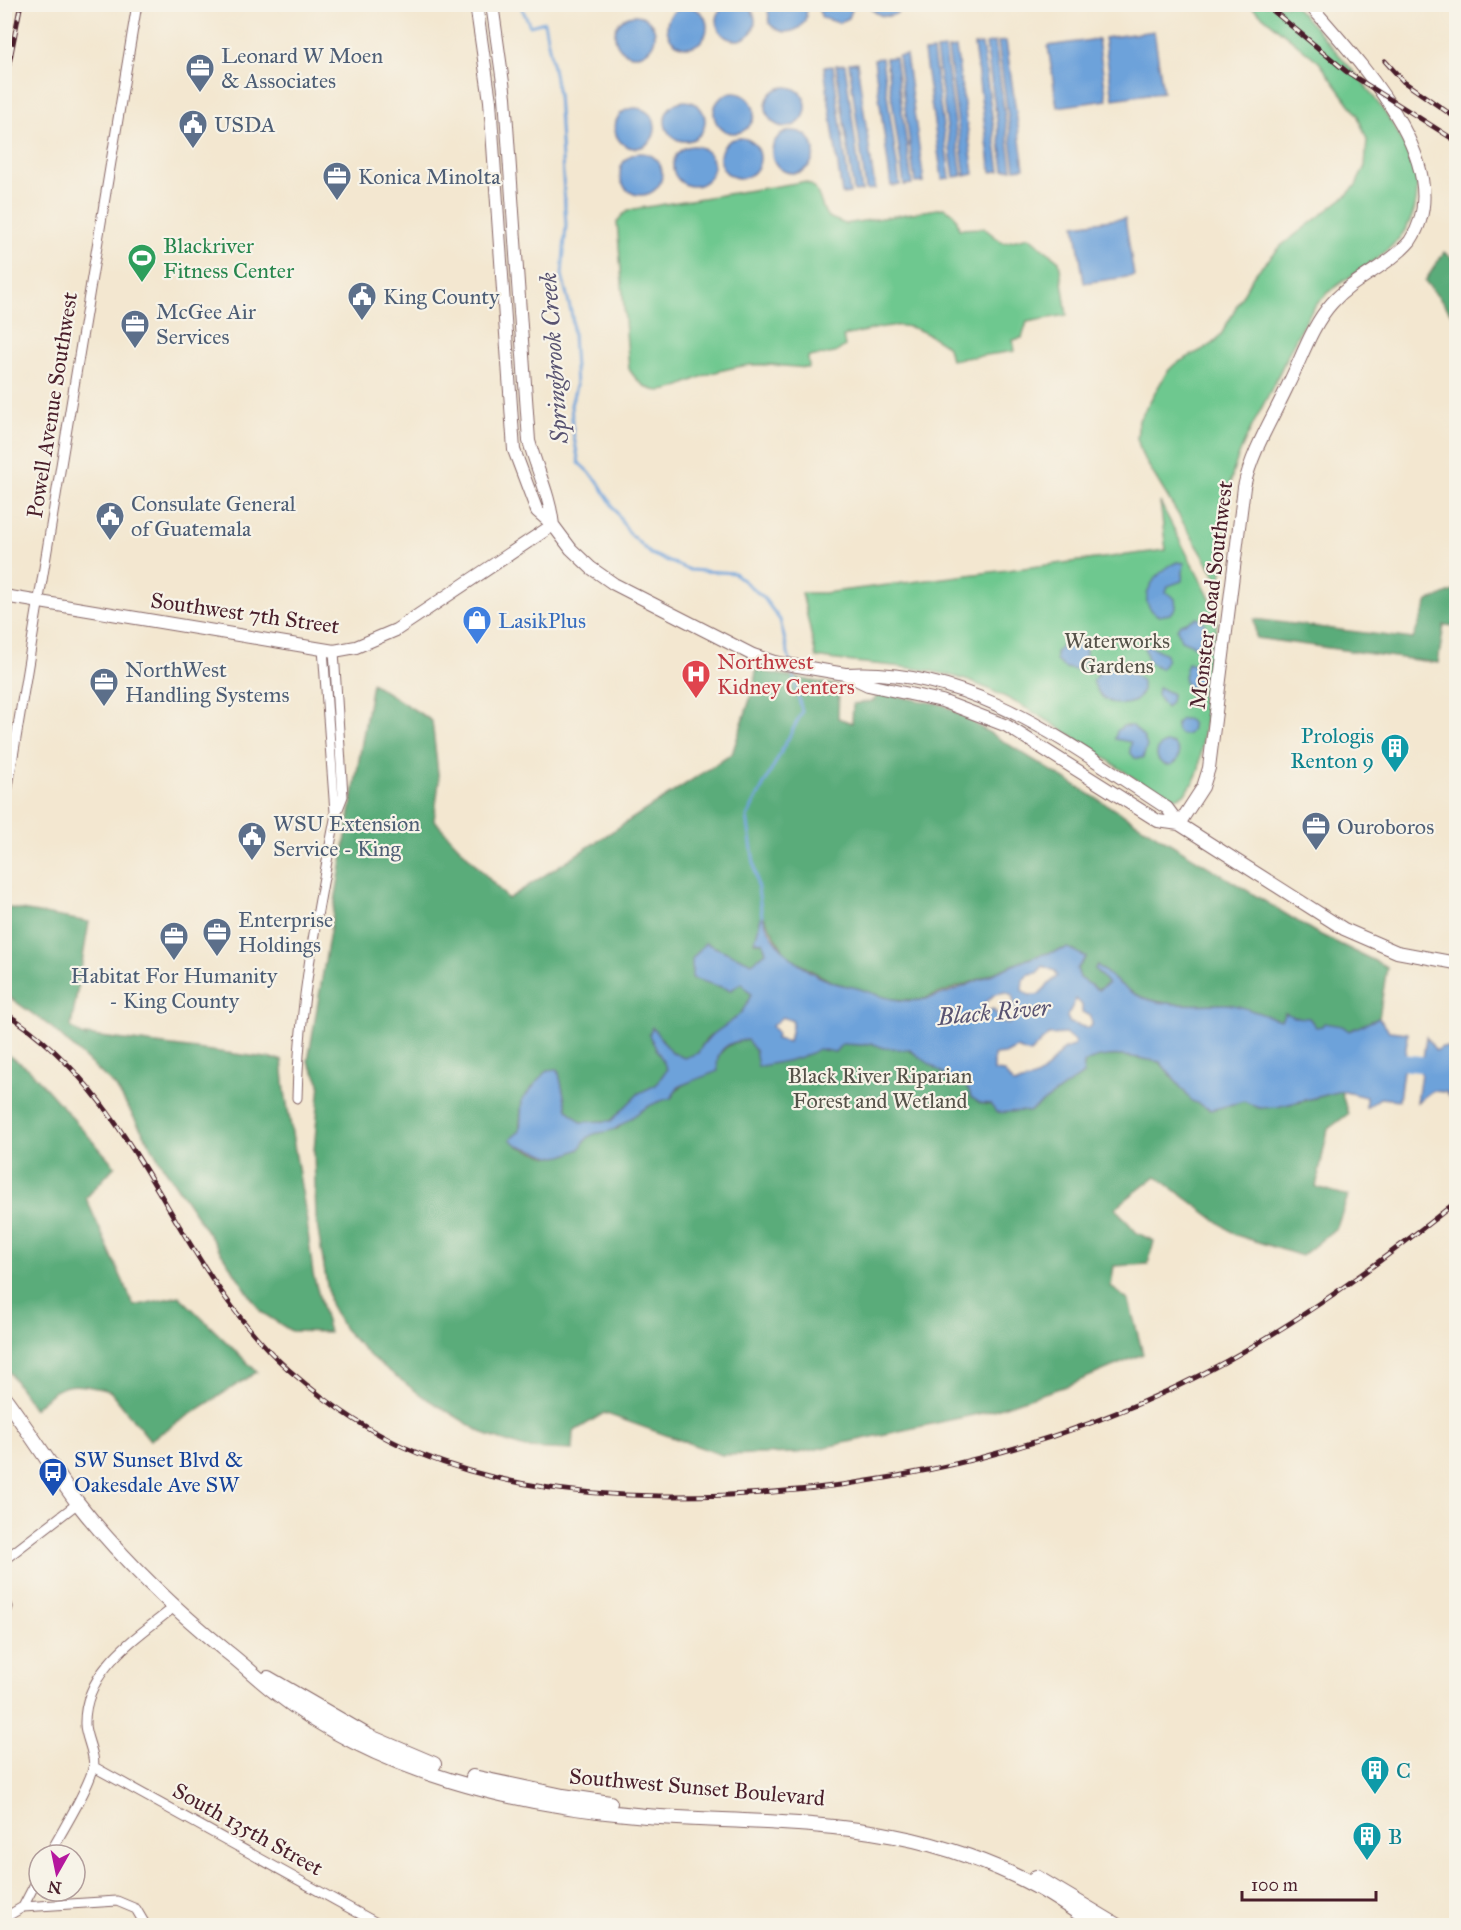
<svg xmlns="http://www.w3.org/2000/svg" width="1461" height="1930" viewBox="0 0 1461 1930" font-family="'IM FELL Great Primer',serif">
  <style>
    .green { fill: #6ec88f; stroke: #5c745d; stroke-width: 1.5 }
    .forest { fill: #5aac7a; stroke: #526652; stroke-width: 1.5 }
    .water { fill: #6da2da; stroke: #5c6082; stroke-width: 1.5; fill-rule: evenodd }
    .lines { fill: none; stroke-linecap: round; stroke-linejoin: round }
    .stream { stroke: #6da2da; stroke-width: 3 }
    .river { stroke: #6da2da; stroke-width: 16 }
    .minor-casing { stroke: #856565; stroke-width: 11 }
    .tertiary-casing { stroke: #856565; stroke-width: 14 }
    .secondary-casing { stroke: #856565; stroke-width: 16 }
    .minor { stroke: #fff; stroke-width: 9 }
    .tertiary { stroke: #fff; stroke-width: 12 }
    .secondary { stroke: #fff; stroke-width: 14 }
    .rail-casing { stroke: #4a1f2b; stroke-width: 5 }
    .rail { stroke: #f7f3e8; stroke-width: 3; stroke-dasharray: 9; stroke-linecap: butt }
    .labels { text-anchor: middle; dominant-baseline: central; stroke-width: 4.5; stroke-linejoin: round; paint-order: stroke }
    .service-label { font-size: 22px; fill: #4e5e75; stroke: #f7f3e8; text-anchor: start }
    .leisure-label { font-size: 22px; fill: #27864d; stroke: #f7f3e8; text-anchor: start }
    .street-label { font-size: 22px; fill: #4a1f2b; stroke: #f7f3e8 }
    .shop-label { font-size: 22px; fill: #366cbe; stroke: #f7f3e8; text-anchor: start }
    .park-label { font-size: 22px; fill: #555249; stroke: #f7f3e8 }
    .health-label { font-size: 22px; fill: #be3a42; stroke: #f7f3e8; text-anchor: start }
    .culture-label { font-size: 22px; fill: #0d838f; stroke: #f7f3e8; text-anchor: start }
    .transit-label { font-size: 22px; fill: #164399; stroke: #f7f3e8; text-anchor: start }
    .water-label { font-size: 24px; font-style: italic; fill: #585371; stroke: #f7f3e8 }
  </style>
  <rect width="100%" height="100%" fill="#f7f3e8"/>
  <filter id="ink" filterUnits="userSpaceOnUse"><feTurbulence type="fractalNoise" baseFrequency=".0167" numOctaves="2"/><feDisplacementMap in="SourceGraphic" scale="12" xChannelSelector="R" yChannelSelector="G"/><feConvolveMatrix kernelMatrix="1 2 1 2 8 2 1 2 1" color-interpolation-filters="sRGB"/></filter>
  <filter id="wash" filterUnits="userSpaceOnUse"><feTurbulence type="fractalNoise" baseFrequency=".008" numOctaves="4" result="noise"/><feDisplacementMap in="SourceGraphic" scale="24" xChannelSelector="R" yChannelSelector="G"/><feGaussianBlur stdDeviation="1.35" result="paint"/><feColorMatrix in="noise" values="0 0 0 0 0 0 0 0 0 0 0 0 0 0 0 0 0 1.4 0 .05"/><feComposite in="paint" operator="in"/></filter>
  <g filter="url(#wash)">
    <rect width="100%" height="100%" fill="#f3e7d0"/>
    <path class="green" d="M1249,5H1294C1332,47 1405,121 1416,178C1420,198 1413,221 1400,237C1376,267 1336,278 1313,309C1297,331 1287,358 1275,382C1261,411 1242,441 1233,472C1224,508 1224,548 1221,585L1142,455L1137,438L1139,420L1167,372L1175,364L1213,344L1222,333L1253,276L1282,245L1347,195L1356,185L1365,166L1367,140L1357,114L1319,62Z
      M802,182C822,184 818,205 828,217L845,224L943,208C955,212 957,217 959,229L984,228L1003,243L1029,237L1059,261L1067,315L1027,322L1022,338L1013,340L1015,351L951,360L948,347C903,315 894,326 843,336L845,346L835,353L808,357L809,368C788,367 763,362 743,366C731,368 718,371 706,375C676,386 653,407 629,369L617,222C622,214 626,211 634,209Z
      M1160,502L1218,614L1199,770C1191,788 1184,804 1161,796C1101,757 1024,697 956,677C911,664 862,665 816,657L802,593H824L1166,550Z"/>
    <path class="forest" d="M1444,252L1456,261V319L1425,281Z
      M1456,590V626L1444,625L1438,663L1256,638L1254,619L1413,639L1428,601Z
      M756,670L839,686L838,718L852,723L853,704L873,701L880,693L944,705L1315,932L1387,967L1379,1018L1349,1031L1342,1026L1316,1027L1309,1018H1294L1285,1013L1281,1020C1266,1017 1239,1004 1224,1004C1196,1004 1159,1008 1133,993C1120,986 1108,974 1097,965L1095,969L1108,984L1098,990L1080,978L1077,969L1086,957L1068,948L1030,958L972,982L921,1000L882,999L862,990L832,982L798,963L785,953L762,914L755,942H763L766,952L752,963L705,943L692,978L731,990L741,983L751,994C747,1005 742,1015 733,1023C717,1036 709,1029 698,1053L684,1058L671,1052L661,1038L649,1035L667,1069L656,1085L639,1093L611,1121L581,1122L567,1109L558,1070H547L522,1100L518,1146L548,1157L598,1131L617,1129L637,1111L656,1101L671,1098C680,1084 683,1087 696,1078C718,1065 717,1042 748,1040L755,1050L759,1067C779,1061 800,1061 818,1049L835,1052L842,1044L863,1045L871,1043C884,1048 895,1047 908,1050C914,1052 964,1084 968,1088C970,1091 970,1093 971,1097L980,1103L1029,1112L1083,1074L1084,1063C1107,1050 1135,1057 1160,1062L1192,1101L1211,1110L1244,1101L1259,1108L1297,1103L1341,1091L1348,1114L1328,1129L1316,1187L1348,1196L1337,1227L1302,1256L1236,1235L1156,1176L1115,1208L1137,1233L1154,1241L1148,1264L1114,1266L1111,1287L1129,1301L1143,1354L1069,1385L987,1412L798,1453L722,1455L604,1413L573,1432L572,1450L525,1448L486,1435L422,1396L371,1357L344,1329L330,1304L316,1218L314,1151L320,1083L308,1061L372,683L432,721L439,782L434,820L508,899L732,754L754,687Z
      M5,907L89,922L71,1027L86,1038L85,1035L282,1060L285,1092L306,1215L313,1274L329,1332L291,1331L261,1312L161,1163L116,1087L51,1027L5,994Z
      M5,1053L29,1069L115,1166L86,1198L134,1306L179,1296L257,1372L150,1440L110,1391C73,1383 63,1379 34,1409L5,1366Z"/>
    <path class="water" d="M717 21a19 19 0 1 1 38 0a19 19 0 1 1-38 0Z
      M854,4L849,18L839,23L822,18L817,6Z
      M768,5H805C813,29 784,41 769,23Z
      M869,5V4L904,5C896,20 878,20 869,5Z
      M667 27a20 20 0 1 1 40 0a20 20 0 1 1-40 0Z
      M615 35a20 20 0 1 1 40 0a20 20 0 1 1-40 0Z
      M1154,31L1163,92L1113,99L1104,38Z
      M1098,39L1107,100L1057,107L1048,46Z
      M1006,41L1024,168L1015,169L998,42Z
      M995,42L1012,169L1004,170L986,44Z
      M982,44L1000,171L991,172L974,45Z
      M956,48L974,174L965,176L948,49Z
      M945,49L962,176L954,177L936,50Z
      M933,51L950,178L942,179L924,52Z
      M906,55L924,182L915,183L898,56Z
      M895,57L912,184L904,185L886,58Z
      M882,58L900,185L891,186L874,59Z
      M857,62L875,189L866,190L849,63Z
      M845,64L862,191L854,192L836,65Z
      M833,66L850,193L842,194L824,67Z
      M766 107a20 20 0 1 1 40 0a20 20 0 1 1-40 0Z
      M714 113a20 20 0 1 1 40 0a20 20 0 1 1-40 0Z
      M665 121a20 20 0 1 1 40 0a20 20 0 1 1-40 0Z
      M615 128a20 20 0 1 1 40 0a20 20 0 1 1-40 0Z
      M772 152a21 21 0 1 1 42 0a21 21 0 1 1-42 0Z
      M720 158a20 20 0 1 1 40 0a20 20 0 1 1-40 0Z
      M673 166a20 20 0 1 1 40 0a20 20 0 1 1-40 0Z
      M620 174a21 21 0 1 1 42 0a21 21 0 1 1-42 0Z
      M1125,218L1134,276L1084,283L1075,225Z
      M1177,562L1184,563L1182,581L1168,586L1166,592L1175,599L1176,608L1170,614L1159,616C1131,601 1157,570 1177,562Z
      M1197,618L1204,622L1206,635L1202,649L1181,640L1177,629L1180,624Z
      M1076,641L1086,646C1086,657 1086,663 1077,670L1065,668L1056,661V653L1063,643Z
      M1148,645L1166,654L1167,659L1161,669L1149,662L1144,647Z
      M1117,660L1142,681V692L1136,701C1116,709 1099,701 1093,681L1107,662Z
      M1188,663L1195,665L1203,675L1196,690L1186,685L1184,676Z
      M1158,687L1172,694L1171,702L1166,708L1157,695Z
      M1176 727a8 8 0 1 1 16 0a8 8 0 1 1-16 0Z
      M1123,726H1133L1144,738L1147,746L1143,758H1135L1130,752L1131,742L1115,739L1117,731Z
      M1157 754a11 11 0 1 1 22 0a11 11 0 1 1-22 0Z
      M762,914C772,946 801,971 832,982C842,986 853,986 863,990C882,997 900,1003 921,1000C955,994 996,971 1028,959C1041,954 1055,952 1068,948L1086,957L1077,969L1080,978L1098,990L1108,984L1095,969L1097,965C1108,974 1120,986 1133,993C1159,1008 1196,1004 1224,1004C1238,1003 1266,1017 1281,1020L1285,1013L1294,1017L1309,1018L1316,1027L1322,1026L1324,1023L1342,1026L1349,1031L1379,1018L1389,1031L1408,1033L1399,1100L1380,1098L1366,1108V1097L1341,1091L1277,1107L1259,1108L1244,1101L1211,1110L1192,1101L1160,1062C1135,1057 1107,1050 1084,1063L1083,1074L1029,1112C1017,1109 1008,1114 996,1112L990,1104L980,1103L971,1097L969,1090L960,1081L951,1079L910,1050L884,1048L871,1043L863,1045L842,1044L835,1052L818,1049C800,1061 779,1061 758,1067L755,1050L747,1040C728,1041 714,1050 718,1071L679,1086L671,1098C646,1104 638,1114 618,1127C602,1138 592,1125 580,1149C554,1161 556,1158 531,1149C521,1146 517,1146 510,1139L520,1131L522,1100L547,1070L558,1069L567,1109L581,1122L611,1121L639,1093L656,1085L667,1069L649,1035L652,1027L671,1052L684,1058L698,1053C713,1023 739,1029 751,994L741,983L731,990L692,978V959L705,943L752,963L766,952L763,942L755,941ZM1043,966L1055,971L1057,976L1038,995H1029L1022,990L1023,980L1029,974L1037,973ZM1006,992L1012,995L1016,1010L1013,1021L1008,1024L1003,1023L993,1009L987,1012L983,1009L984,1004L995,994ZM1076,999L1082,1005V1012L1091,1016L1092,1025L1088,1028L1070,1023L1067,1017ZM782,1017L793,1021L789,1042L776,1039L777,1033L772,1026ZM1066,1034L1075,1041L1074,1046C1058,1048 1053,1065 1041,1074C1033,1080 1022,1082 1013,1084L1004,1072L994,1071V1055L1005,1054L1016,1048L1030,1053L1048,1035Z
      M1426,1037L1436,1051L1442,1047L1452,1048L1456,1044V1096L1451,1099L1446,1092L1432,1091L1417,1102Z"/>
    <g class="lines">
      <path class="stream" d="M520,4L530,26L544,22L558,94L566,225L562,275L572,316L576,386L571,405L573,432L579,463L597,480L629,533L651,554L690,570L734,573L763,597L780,620L790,662
        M762,916L747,817L802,712L792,669"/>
      <path class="river" d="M1383,1060L1456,1068"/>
    </g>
  </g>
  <g filter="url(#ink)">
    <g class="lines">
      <g class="minor-casing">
        <path id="minor" d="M323,649L335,812
          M4,811L137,4
          M297,1098C299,1002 318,908 336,814L343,796L334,651
          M4,1560L78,1503
          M4,1598L8,1607L4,1619
          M94,1767L382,1926
          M49,1855C62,1831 86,1793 93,1769C97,1757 85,1737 85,1724C84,1670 136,1638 173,1608
          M23,1907L39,1876
          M4,1918L23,1907L117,1901L136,1909L146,1926"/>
      </g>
      <g class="tertiary-casing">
        <path id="tertiary" d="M476,4L490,101L514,450L537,511L553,525L571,549L591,568L614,584L753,655L774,662L845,674L868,685L942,701L1007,726L1158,821L1179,824
          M492,4L505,97L529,441C537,470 550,496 553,525
          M4,596L334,651L356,647L396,630L553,525
          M847,674C972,667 1068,744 1167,808L1179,824L1344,929L1397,952L1456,963
          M1179,824L1203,787L1209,768L1244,487C1252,450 1273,418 1289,383C1302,357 1312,325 1332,303C1354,278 1389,266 1410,241C1461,167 1355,57 1309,4"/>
      </g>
      <g class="secondary-casing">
        <path id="secondary" d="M4,1397C29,1431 52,1468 77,1502C120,1557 172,1607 226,1651C243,1664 258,1679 275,1692C378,1773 518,1806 646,1816C729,1822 813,1820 894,1836C942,1845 996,1864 1039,1888C1059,1899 1078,1913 1098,1926
          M268,1678L368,1736L434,1764
          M473,1777L563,1796L610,1803
          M1036,1877L1118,1926"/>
      </g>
      <use href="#minor" class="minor"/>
      <use href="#tertiary" class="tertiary"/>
      <use href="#secondary" class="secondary"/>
      <g class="rail-casing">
        <path id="rail" d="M1265,4L1347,72L1456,141
          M1385,61L1404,82L1456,118
          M4,89L20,8
          M4,1012C143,1100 171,1264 289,1370C328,1404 373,1435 420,1454C502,1487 589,1496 676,1496C848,1496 1018,1461 1174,1388C1277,1339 1367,1273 1456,1202"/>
      </g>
      <use href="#rail" class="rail"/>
    </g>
  </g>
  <defs>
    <g id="office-pin" transform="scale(1.5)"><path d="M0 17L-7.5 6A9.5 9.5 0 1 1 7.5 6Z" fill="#5c6f8a" stroke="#f7f3e8"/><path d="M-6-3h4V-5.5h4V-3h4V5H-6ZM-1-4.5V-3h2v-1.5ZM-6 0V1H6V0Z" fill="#fff"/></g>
    <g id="civic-pin" transform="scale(1.5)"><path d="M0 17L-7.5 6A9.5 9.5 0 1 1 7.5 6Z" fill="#5c6f8a" stroke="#f7f3e8"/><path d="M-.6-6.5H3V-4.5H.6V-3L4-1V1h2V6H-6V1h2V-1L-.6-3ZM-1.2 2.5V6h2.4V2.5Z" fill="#fff"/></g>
    <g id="stadium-pin" transform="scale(1.5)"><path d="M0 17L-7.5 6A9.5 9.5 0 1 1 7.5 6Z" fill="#2e9e5b" stroke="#f7f3e8"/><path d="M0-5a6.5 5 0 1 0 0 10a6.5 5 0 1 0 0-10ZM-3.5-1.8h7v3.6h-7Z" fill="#fff"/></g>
    <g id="shop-pin" transform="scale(1.5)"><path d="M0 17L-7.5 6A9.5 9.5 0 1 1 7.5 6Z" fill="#3f7fe0" stroke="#f7f3e8"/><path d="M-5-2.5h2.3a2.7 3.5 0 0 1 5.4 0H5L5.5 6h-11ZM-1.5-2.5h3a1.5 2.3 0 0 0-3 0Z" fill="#fff"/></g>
    <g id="hospital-pin" transform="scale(1.5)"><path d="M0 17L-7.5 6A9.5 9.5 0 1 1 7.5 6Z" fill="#e0444e" stroke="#f7f3e8"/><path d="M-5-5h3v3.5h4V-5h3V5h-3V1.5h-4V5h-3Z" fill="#fff"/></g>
    <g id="building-pin" transform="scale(1.5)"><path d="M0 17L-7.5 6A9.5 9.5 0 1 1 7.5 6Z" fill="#0f9aa8" stroke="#f7f3e8"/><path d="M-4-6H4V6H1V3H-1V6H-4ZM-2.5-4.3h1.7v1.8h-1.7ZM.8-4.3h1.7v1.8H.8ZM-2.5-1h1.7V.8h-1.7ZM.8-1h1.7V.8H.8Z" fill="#fff"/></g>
    <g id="bus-pin" transform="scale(1.5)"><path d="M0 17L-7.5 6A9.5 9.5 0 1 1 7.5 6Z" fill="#1a4fb4" stroke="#f7f3e8"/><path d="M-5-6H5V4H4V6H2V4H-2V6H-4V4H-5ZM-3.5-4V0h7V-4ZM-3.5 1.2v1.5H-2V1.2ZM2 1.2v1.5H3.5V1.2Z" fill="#fff"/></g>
  </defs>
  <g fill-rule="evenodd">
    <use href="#office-pin" x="200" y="68"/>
    <use href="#civic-pin" x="193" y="124"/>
    <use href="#office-pin" x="337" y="176"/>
    <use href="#stadium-pin" x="142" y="258"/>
    <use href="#civic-pin" x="362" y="296"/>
    <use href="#office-pin" x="135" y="324"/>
    <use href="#civic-pin" x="110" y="516"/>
    <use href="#shop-pin" x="477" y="620"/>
    <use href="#hospital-pin" x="696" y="674"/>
    <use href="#office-pin" x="104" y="682"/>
    <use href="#building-pin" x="1395" y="748"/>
    <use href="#office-pin" x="1316" y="826"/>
    <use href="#civic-pin" x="252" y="836"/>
    <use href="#office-pin" x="217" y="932"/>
    <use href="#office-pin" x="174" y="936"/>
    <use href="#bus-pin" x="53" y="1472"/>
    <use href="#building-pin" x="1375" y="1770"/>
    <use href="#building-pin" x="1367" y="1836"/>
  </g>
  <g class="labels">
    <g class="service-label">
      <text x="221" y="55">Leonard W Moen<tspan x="221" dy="25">&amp; Associates</tspan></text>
      <text x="214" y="124">USDA</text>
      <text x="358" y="176">Konica Minolta</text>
      <text x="383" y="296">King County</text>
      <text x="156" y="311">McGee Air<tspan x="156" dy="25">Services</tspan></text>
      <text x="131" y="503">Consulate General<tspan x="131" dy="25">of Guatemala</tspan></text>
      <text x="125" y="669">NorthWest<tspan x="125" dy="25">Handling Systems</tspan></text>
      <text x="273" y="823">WSU Extension<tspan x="273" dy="25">Service - King</tspan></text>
      <text x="1337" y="826">Ouroboros</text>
      <text x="238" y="919">Enterprise<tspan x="238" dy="25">Holdings</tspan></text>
      <text x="174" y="975" text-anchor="middle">Habitat For Humanity<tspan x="174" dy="25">- King County</tspan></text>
    </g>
    <g class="leisure-label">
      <text x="163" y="245">Blackriver<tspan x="163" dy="25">Fitness Center</tspan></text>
    </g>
    <g class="street-label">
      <text transform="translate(52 405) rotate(-81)">Powell Avenue Southwest</text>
      <text transform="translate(1211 595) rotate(-83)">Monster Road Southwest</text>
      <text transform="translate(245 613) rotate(8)">Southwest 7th Street</text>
      <text transform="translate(697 1787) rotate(5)">Southwest Sunset Boulevard</text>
      <text transform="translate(248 1829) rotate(29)">South 135th Street</text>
    </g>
    <g class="shop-label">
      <text x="498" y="620">LasikPlus</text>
    </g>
    <g class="park-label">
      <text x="1117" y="640">Waterworks<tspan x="1117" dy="25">Gardens</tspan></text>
      <text x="880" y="1075">Black River Riparian<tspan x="880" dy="25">Forest and Wetland</tspan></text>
    </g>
    <g class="health-label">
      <text x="717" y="661">Northwest<tspan x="717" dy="25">Kidney Centers</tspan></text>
    </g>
    <g class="culture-label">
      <text x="1374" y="735" text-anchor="end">Prologis<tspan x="1374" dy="25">Renton 9</tspan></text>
      <text x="1396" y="1770">C</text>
      <text x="1388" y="1836">B</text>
    </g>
    <g class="transit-label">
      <text x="74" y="1459">SW Sunset Blvd &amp;<tspan x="74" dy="25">Oakesdale Ave SW</tspan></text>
    </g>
    <g class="water-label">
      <text transform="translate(554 358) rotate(-94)">Springbrook Creek</text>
      <text transform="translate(994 1012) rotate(-5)">Black River</text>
    </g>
  </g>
  <rect width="1461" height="1930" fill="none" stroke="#f7f3e8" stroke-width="24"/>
  <g transform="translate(57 1873) rotate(189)"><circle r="28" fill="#f7f3e8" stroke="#b29e9c" stroke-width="1.5"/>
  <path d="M0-4.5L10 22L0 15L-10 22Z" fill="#b5179e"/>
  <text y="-9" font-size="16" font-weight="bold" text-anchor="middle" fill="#4a1f2b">N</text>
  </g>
  <path d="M1242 1891v9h134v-9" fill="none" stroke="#4a1f2b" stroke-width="3"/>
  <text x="1251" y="1891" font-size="18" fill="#4a1f2b" stroke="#f7f3e8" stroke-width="4.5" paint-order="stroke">100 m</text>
</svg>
